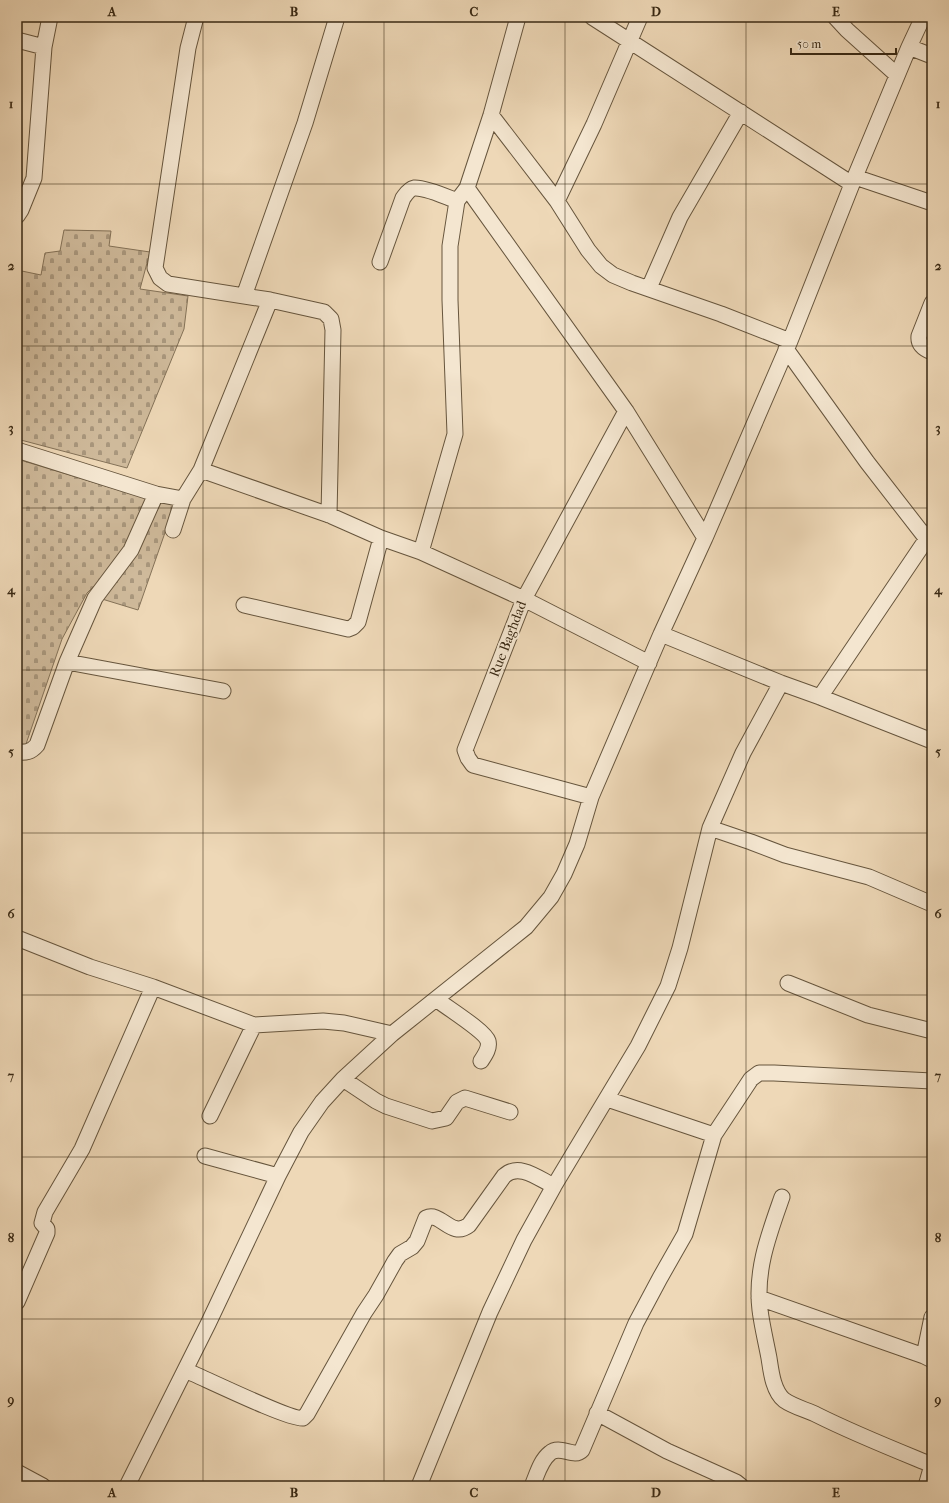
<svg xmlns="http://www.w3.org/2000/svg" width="949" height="1503" viewBox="0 0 949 1503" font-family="'IM FELL French Canon',serif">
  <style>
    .cemetery { fill: url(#cemetery-stones); stroke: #847258 }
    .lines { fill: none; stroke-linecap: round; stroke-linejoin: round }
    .minor-casing { stroke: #66553d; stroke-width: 17 }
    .minor { stroke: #f4e6d0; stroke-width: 15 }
    .grid { fill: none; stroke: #392914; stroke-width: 1; stroke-opacity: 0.55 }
    .labels { text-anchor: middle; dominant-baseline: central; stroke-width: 4; stroke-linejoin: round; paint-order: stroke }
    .street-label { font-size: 14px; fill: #392914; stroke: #f4e6d0 }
    .neatline { fill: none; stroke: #392914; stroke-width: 1.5 }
    .grid-label { font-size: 13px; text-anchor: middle; font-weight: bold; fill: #392914 }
  </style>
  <defs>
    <pattern id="cemetery-stones" width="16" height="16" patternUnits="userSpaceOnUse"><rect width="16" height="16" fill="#cfba9b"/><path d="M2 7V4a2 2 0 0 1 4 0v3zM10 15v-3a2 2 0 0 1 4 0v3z" fill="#a9977d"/></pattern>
  </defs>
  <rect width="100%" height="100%" fill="#eed8b7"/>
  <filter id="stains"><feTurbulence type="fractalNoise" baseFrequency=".005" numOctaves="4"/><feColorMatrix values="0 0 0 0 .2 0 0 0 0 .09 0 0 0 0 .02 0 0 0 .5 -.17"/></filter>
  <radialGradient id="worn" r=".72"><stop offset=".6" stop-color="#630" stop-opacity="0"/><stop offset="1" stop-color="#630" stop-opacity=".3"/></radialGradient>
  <path class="cemetery" d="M64,230L111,231L109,246L150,252L140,289L188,296L184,329L127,468L17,439V270L41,275L45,253L60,251Z
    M17,459L148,499L122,558L87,593L62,639L26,744H17Z
    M161,503L175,504L138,610L102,599L133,555Z"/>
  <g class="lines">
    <g class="minor-casing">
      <path id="minor" d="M196,17L188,48L155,268L160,278L168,284L270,300L324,312L331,319L333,330L329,515
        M592,17L852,184
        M835,17L847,30L897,75
        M17,40L44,47
        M909,47L932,56
        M491,115L557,201L588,250L601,266L613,275L632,283L721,314L790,341
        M855,177L932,203
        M467,188L626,411L705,538
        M557,201L594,124L640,17
        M17,216L21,210L34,178L44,47L50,17
        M380,262L403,198C406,194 409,189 414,188C425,187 447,197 457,201
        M649,288L680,217L741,112
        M244,296L305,123L337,17
        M932,303L919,336C918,345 924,349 932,352
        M786,349L867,462L926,538
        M17,450L156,494L183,499
        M201,470L329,515L381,538L421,552L524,599L649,663
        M173,530L183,499L201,470L270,300
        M421,552L455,434L450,300V246L457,201L467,188L491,115L518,17
        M244,605L348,629L353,627L358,622L381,538
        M661,634L781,683L820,697L932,741
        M67,662L223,691
        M820,697L932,531
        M17,752C26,753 31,752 37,745L67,662L95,598L131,550L156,494
        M591,797L473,765L468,758L465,750L524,599L626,411
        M710,828L751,842L785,855L869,877L932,904
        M17,938L90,967L153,987L254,1025L323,1021L344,1023L392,1034
        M788,983L868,1015L932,1031
        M436,999C446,1007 485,1031 488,1041C490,1048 485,1055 481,1061
        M343,1079L376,1101L386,1106L432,1121L446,1118L457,1102L465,1098L510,1112
        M607,1099L714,1135
        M210,1116L254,1025
        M205,1156L278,1176
        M782,1197C769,1234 755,1270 760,1310C762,1326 766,1342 769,1358C771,1371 773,1391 784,1400C794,1407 807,1410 817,1415C855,1434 893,1449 932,1465
        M759,1298L924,1356L932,1360
        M17,1302L47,1233V1229L42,1223L45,1212L82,1149L153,987
        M924,1356L932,1317
        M185,1370C202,1377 292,1421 303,1418L307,1414L364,1313L376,1295L395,1261L400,1254L412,1247L417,1241L426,1218C441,1211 451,1239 469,1225L504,1176C519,1162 539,1179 554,1186
        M597,1413L667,1451L736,1482L741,1486
        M17,1472L43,1486
        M127,1486L208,1324L278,1176L301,1132L322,1102L343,1079L392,1034L526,927L551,897L564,874L577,844L591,797L661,634L705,538L790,341L852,184L909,47L923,17
        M419,1486L490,1312L524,1240L554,1186L638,1046L668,986L680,948L710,828L743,753L781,683
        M532,1486C537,1475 540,1461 550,1453C560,1444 574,1459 582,1450L636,1323L660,1278L685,1234L714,1135L751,1079L759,1073H774L932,1081
        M926,1486L932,1465"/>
    </g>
    <use href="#minor" class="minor"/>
  </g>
  <path class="grid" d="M203,17V1486M384,17V1486M565,17V1486M746,17V1486M17,184H932M17,346H932M17,508H932M17,670H932M17,833H932M17,995H932M17,1157H932M17,1319H932"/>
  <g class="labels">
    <g class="street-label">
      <text transform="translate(508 639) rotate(-69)">Rue Baghdad</text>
    </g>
  </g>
  <rect width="949" height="1503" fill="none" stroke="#eed8b7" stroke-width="44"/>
  <path d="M791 48v6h105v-6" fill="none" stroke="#392914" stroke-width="2"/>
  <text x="797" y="48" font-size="12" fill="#392914" stroke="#f4e6d0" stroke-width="3" paint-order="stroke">50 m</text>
  <rect x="22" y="22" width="905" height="1459" class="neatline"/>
  <g class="grid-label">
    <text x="112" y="16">A</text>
    <text x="294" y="16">B</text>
    <text x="474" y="16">C</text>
    <text x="656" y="16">D</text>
    <text x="836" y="16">E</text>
    <text x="11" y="108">1</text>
    <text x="938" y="108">1</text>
    <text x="11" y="270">2</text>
    <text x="938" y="270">2</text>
    <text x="11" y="432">3</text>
    <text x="938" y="432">3</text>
    <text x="11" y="594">4</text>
    <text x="938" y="594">4</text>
    <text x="11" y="756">5</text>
    <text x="938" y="756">5</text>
    <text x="11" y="918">6</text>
    <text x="938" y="918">6</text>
    <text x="11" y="1080">7</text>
    <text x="938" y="1080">7</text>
    <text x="11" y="1242">8</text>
    <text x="938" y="1242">8</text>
    <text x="11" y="1404">9</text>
    <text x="938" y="1404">9</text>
    <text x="112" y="1497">A</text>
    <text x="294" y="1497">B</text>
    <text x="474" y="1497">C</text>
    <text x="656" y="1497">D</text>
    <text x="836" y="1497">E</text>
  </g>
  <rect width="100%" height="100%" filter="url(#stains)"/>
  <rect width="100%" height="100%" fill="url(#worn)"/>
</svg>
